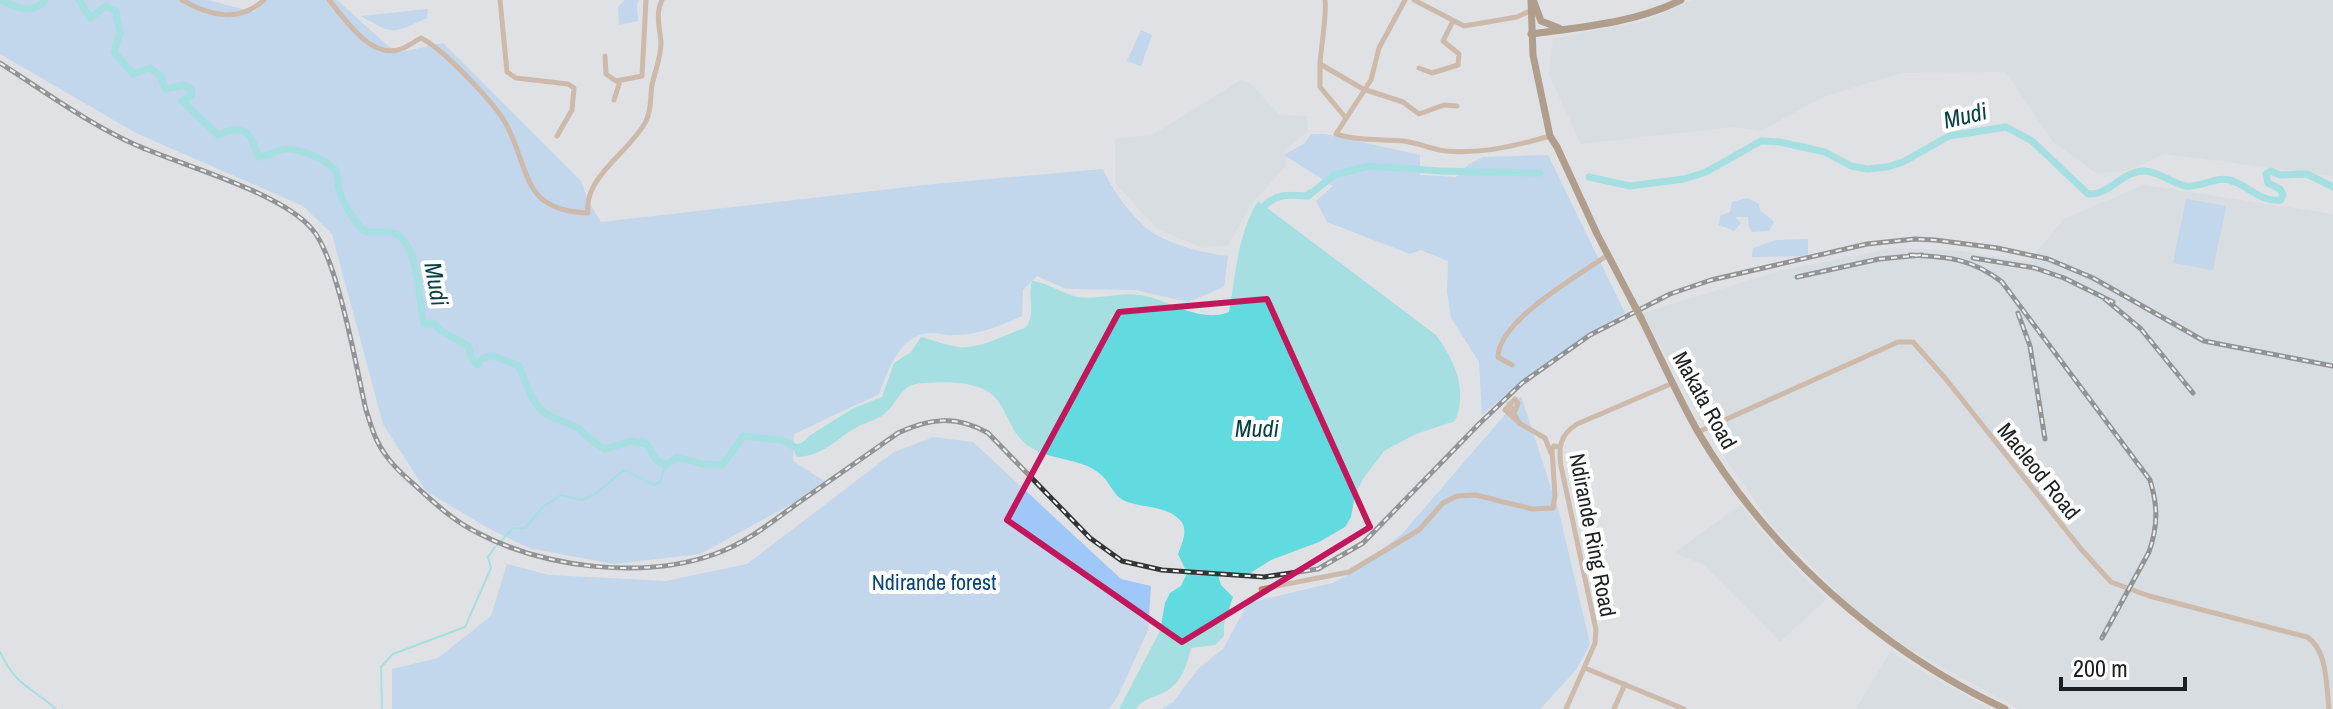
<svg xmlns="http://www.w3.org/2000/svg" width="2333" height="709" viewBox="0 0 2333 709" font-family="'Archivo Narrow',sans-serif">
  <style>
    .built { fill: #d0d7e0 }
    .green { fill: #9fc7f7 }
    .water { fill: #62dbe0 }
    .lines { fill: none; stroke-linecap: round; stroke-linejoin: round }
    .stream { stroke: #62dbe0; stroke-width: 2 }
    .river { stroke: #62dbe0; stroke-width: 7 }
    .minor { stroke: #b88a66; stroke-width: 5 }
    .major { stroke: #794920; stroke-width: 7 }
    .rail-casing { stroke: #333435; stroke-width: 5 }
    .rail { stroke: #fff; stroke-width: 2; stroke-dasharray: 6; stroke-linecap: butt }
    .major-bridge { stroke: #794920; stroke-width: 7 }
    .marked { fill: none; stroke: #c2185b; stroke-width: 6; stroke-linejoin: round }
    .labels { text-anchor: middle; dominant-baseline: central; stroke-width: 8; stroke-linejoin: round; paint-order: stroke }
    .street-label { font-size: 22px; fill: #1e1f20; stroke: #fff }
    .park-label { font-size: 22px; fill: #06437b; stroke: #fff }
    .water-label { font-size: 24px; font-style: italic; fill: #074144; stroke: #fff }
  </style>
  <rect width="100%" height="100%" fill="#dfe1e4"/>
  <path class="built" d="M1693,0H2333V176L2164,154L2129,170L2096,173L2053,142L2006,72L1902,73L1825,96L1760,131L1733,127L1581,144L1549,75L1553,39L1646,21Z
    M1241,80L1250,83L1280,115L1307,116L1308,131L1285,150L1286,166L1249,207L1229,245L1203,248L1157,229L1115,183V139L1152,135Z
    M2143,185L2333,214V709H2019L1902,645L1850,605L1772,525L1708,433L1643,313L1780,271L1894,248L1963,251L2028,262L2064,219Z
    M1740,505L1790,563L1826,599L1780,642L1703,564L1674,553Z
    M1890,652L1988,709H1856Z"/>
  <path class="green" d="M0,0H207L254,12L267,0H337L396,53L443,43L581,181L588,201L601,222L934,184L1103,169C1110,188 1133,218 1149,230C1169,245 1204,253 1228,256L1224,287L1188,302L1135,290L1066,289L1037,276L1023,290L1022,316C1000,326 979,335 954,335C944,336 933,331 923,334C899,339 886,374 879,394L794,434L793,461L824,481L795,502L700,554L613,564L529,548L488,528L426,491L383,424L332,234L303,206L136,133L0,54Z
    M625,0H639L637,5L638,21L619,25L618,7Z
    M428,9L427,18C394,33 394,36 361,16Z
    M1141,30L1152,35L1141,66L1127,61Z
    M1311,134H1325L1420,155V175L1456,177L1469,164L1483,157L1548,155L1625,313C1573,342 1526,376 1482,415L1479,362L1451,318L1447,292L1448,261L1421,250L1410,254L1327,222L1316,201L1333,186L1284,155L1305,143Z
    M1748,198L1759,204L1760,210L1774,222L1769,231L1752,232L1749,227L1748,217H1735L1741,223L1734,231L1719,225L1720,216L1730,212L1732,202Z
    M2186,199L2226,206L2213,270L2173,263Z
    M1808,239V256L1752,257L1753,248L1776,240Z
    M1521,396L1559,512L1590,644L1576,670L1540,709H1162L1173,702L1199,668L1223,649L1248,603L1332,583L1352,573L1402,534Z
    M934,437L973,442L1121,579L1151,586L1148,630L1118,696L1109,709H392V669L438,658L491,616L507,564L549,575L666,581L747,564L894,452Z"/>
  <path class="water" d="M1258,201L1436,335C1455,361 1468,390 1455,421L1416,434L1384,451L1363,479L1355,495L1351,517L1345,527L1319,542L1271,560L1249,574L1218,575L1221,585L1233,597L1224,624V636L1215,645L1191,648C1186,669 1180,687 1158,695C1149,699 1142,700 1136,709H1119L1160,631L1165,603L1170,593L1181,586L1187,573L1178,554C1182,543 1189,530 1180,520C1164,504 1141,509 1123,500C1113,495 1109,480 1099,473C1079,457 1048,461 1027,445C1006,429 1007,399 983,389C965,381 942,382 923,383C899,384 899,403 883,415C876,420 868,422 861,425C838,436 826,456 797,457L794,451L809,436L831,422L854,408L882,397L894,363L911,352L921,337C933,340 945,345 958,347C982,349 1003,335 1025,328C1037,315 1027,297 1032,281C1050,283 1062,294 1078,297C1099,300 1120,292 1140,295C1168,299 1200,324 1229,312C1236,274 1237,235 1258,201Z"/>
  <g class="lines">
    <path class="stream" d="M497,545L513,528H525L543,507L561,495L582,500L594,495L624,470L654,485L660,482L666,465
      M0,652C15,685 31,687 56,709
      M382,709L381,667L393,654L465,627L491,568L488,557L495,547"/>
    <path class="river" d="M0,0C17,7 31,17 45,0
      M79,0L90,18L106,6L116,11L120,33L114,52L133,74L150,68L161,76L165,89L184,85L192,90L191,96L182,101L218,135C243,123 251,131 258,157C269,157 276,149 287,149C300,149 330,160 336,172C339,178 338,188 341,196C344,205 351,215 356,222C366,237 374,231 389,232C420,235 418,303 424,324L434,323L440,330L468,346L472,359L477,365L483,358L494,356L519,366C525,380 531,403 544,412C553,419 568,422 579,429C588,436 594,444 605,449L631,441L647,444L656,460L666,465L677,457L702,464L723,465L743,436L782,440L797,448L805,445
      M1589,177L1630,186L1684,179L1706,172L1761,141L1780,142L1825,152L1851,166L1867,169L1887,167L1903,162L1949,136L2006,127L2032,141L2088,194C2109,196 2123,170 2145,171C2160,172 2171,183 2186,186C2202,188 2215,176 2229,180C2248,184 2259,203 2281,200L2283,194L2280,189L2268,183L2266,174L2271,171L2280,175L2307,174L2333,187
      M1308,196L1334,175L1369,166L1441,171L1540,173
      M1259,212C1272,194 1286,194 1308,196L1310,193"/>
    <path class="minor" d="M182,0C210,16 239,23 264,0
      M329,0C345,19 369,57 398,50C407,48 413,42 421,38C442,48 497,105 507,126C531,172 521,210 588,213C583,177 632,150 646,121C652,109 650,97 652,85C655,71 661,57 661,43C660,28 655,14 662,0
      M500,0L507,72L516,78L568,84L574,88L572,110L557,136
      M1325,0C1327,14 1321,47 1320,64L1363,89L1403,102L1419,114L1444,105L1457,106
      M1405,0L1379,48L1371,80L1336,134C1358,141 1381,139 1404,141C1418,143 1431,149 1446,151C1481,154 1516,146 1550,136
      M1414,0L1464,26L1517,17L1530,11
      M605,56L606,74L616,81L642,76L646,0
      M1320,64V87L1345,117
      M1419,68L1432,73L1458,65L1459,54L1443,41L1453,21
      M614,100L620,81
      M1512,365L1498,357C1498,321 1579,275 1608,255
      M1509,404L1519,423L1545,438L1551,453
      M1515,411L1518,403L1515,399L1505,410L1516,420
      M1698,432L1898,342H1913L1945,378L2081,549L2111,582L2149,596L2307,637C2328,650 2326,686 2329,709
      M1261,589L1349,572L1419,530L1443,503L1457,496L1476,495L1532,509L1553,508L1555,496L1552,450L1554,446L1559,447
      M1585,668L1684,709
      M1566,709L1595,643L1596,630L1561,466C1558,447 1560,435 1577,424L1673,383
      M1614,709L1625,684"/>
    <path class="major" d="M1531,0L1533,55L1550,136L1557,147L1597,234L1632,301
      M1534,2L1541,21L1559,28
      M1531,34C1581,27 1635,23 1681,0
      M1641,318C1660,356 1677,395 1698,432C1769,552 1880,650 2005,709"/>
    <g class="rail-casing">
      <path id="rail" d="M0,63C44,91 89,124 136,145C183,166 281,192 312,229C338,259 356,367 366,410C371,425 375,441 385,454C394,468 407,478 419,489C438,506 455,522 478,533C545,568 643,580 715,554C746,543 772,522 798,503C831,480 865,456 898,433C930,418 956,415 988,433L1090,538L1122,561L1162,570L1264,577L1318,569L1363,543L1478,425L1522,383L1590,335L1670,294L1711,280L1867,244L1915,239L1935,240L1997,248L2048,259L2093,278L2204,341L2333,366
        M1910,255C1948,257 1971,258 2002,282L2150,480C2158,506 2158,526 2149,552L2102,638
        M1973,258L2035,268L2064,278L2113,302
        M1797,277L1879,259L1922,255
        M2105,299L2141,329L2193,393
        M2018,313L2030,346L2045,439"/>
    </g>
    <use href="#rail" class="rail"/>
    <path class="major-bridge" d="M1632,301L1641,318"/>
  </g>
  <path d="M0 0H2333V709H0ZM1267,299L1370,527L1182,642L1007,520L1119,312Z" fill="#dfe1e4" fill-opacity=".55" fill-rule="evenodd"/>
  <path class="marked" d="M1267,299L1370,527L1182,642L1007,520L1119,312Z"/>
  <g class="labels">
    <g class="street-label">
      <text transform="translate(1705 400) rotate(61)">Makata Road</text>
      <text transform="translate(2039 471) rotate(51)">Macleod Road</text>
      <text transform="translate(1593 535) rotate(79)">Ndirande Ring Road</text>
    </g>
    <g class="park-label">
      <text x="934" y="582">Ndirande forest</text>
    </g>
    <g class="water-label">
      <text transform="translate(1965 115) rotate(-13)">Mudi</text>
      <text transform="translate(437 284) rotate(80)">Mudi</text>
      <text x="1257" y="428">Mudi</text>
    </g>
  </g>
  <path d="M2061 677v12h124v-12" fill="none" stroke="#1e1f20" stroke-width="4"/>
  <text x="2073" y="677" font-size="24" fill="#1e1f20" stroke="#ffffff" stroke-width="6" paint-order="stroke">200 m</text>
</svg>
